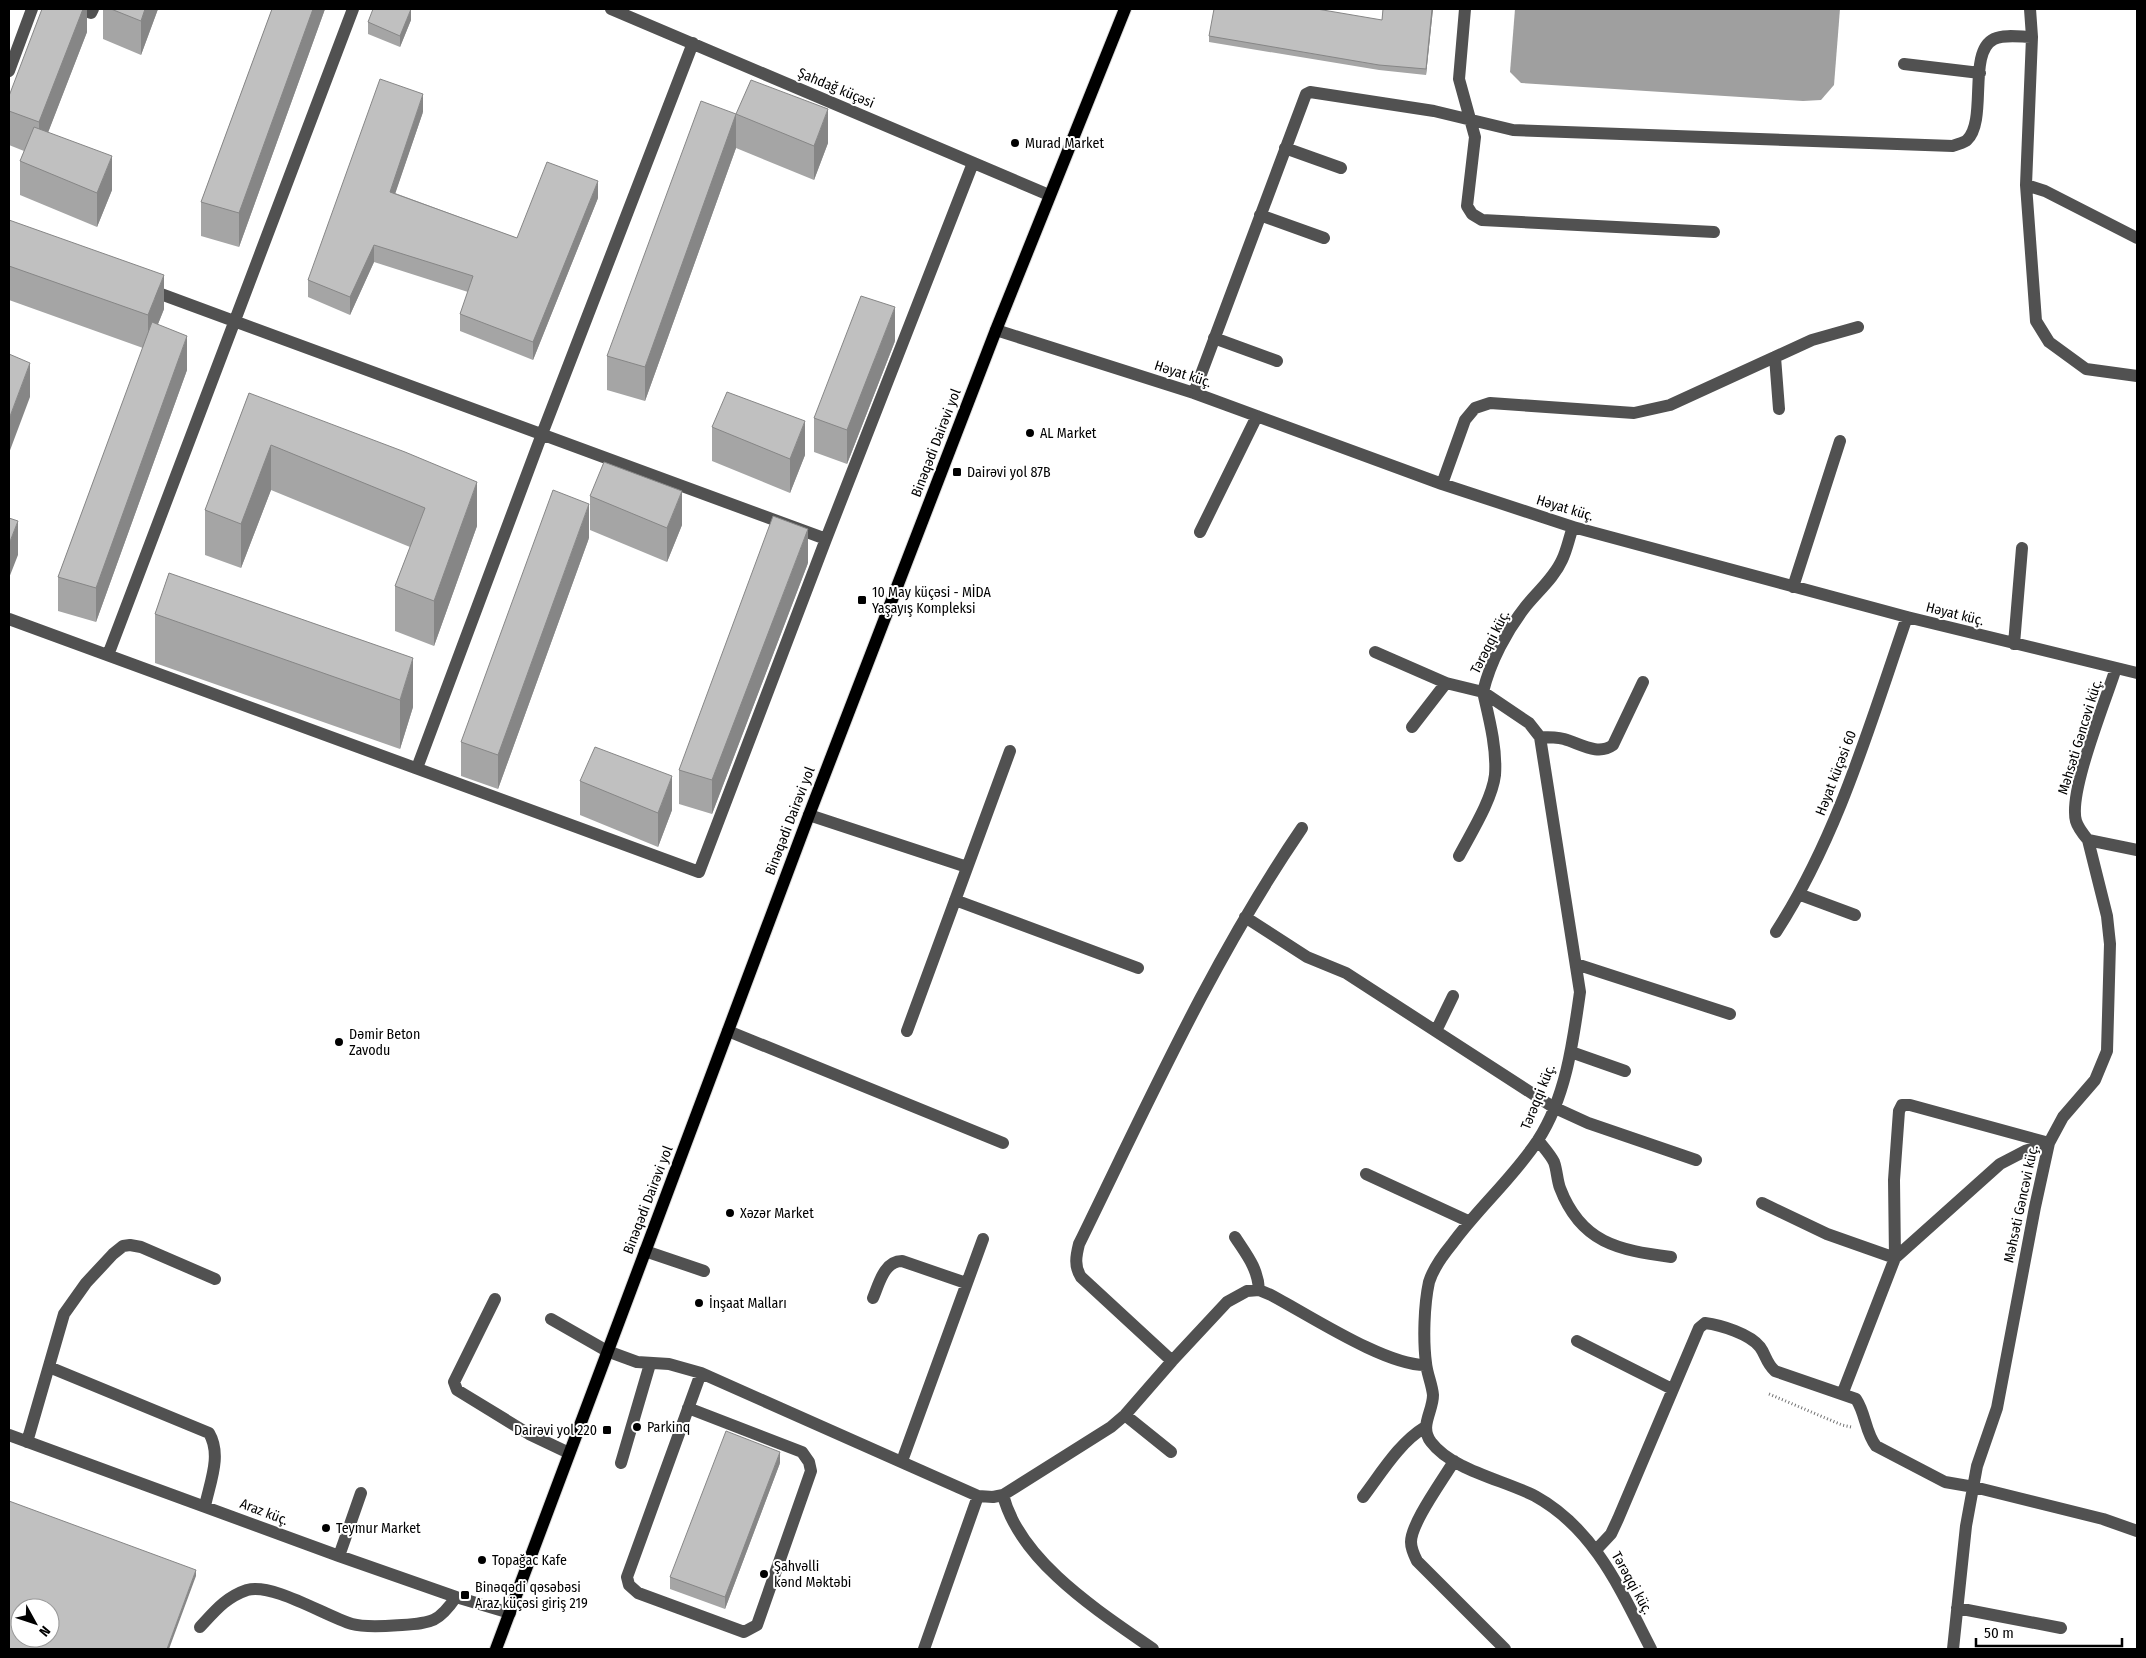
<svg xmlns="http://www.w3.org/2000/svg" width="2146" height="1658" viewBox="0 0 2146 1658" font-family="'Fira Sans Condensed',sans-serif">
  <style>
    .water { fill: #9f9f9f }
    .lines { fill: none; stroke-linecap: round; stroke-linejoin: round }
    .major-casing { stroke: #dbdbdb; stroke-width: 14 }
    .path { stroke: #737373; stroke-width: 3; stroke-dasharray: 1 2.5; stroke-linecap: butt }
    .minor { stroke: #515151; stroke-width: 12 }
    .major { stroke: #000; stroke-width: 12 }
    .wall { fill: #a5a5a5 }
    .shaded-wall { fill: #868686 }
    .building { fill: #c0c0c0; stroke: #868686; fill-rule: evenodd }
    .poi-dot { fill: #000; stroke: #fff; stroke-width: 2 }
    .labels { text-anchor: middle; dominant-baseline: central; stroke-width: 4; stroke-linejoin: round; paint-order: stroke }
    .street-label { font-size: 14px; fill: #000; stroke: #fff }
    .poi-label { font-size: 14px; fill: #000; stroke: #fff; text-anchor: start }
  </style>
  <rect width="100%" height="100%" fill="#fff"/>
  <path class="water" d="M1515,9H1840L1834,85L1821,100L1803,101L1521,83L1510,72Z"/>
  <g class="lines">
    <g class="major-casing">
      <path id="major" d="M496,1649L809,815L996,330L1125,9"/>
    </g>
    <path class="path" d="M1769,1394L1842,1425L1851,1427"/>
    <path class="minor" d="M81,9L91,13L93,9
      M611,9L1049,195
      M1465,9L1459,79L1475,137L1467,206L1472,214L1482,220L1714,232
      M2030,9L2032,37L2026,185L2036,321L2049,342L2086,369L2137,376
      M1904,64L1980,73
      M9,71L32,9
      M1285,148L1341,168
      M2026,185L2045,191L2137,238
      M1260,215L1324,238
      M150,290L826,539
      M996,330L1194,393L1442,484L1573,527L1907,617L2137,673
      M1214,338L1277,361
      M1775,357L1779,409
      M1194,393L1306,94L1310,92L1434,111L1513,130L1953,146C1957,144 1964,143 1967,140C1988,120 1967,52 1994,39C2005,34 2021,37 2032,37
      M1442,484L1465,420L1475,408L1490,403L1634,413L1670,405L1812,340L1858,327
      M1573,527C1569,538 1567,550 1562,560C1554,578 1538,591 1526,606C1507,630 1490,662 1483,692L1529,723L1540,737L1580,992C1573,1042 1566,1097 1538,1140C1513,1178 1478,1208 1452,1244C1443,1255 1433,1269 1429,1282C1424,1305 1423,1340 1426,1363C1427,1374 1432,1384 1433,1395C1433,1412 1419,1426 1431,1442C1452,1470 1504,1480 1535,1496C1595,1529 1621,1591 1651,1649
      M1200,532L1257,416
      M1793,587L1840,441
      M9,619L699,872L826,539L973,163
      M2014,644L2022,548
      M1375,652L1446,683L1483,692C1489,718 1497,748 1495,775C1492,800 1471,833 1459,856
      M108,655L353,9
      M1412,727L1446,683
      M1540,737C1548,737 1556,737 1564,739C1581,744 1598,756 1613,745L1643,682
      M417,768L542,434L693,43
      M809,815L967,867
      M2088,840L2137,850
      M1801,895L1855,915
      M955,900L1138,968
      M1245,917L1307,957L1346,973L1553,1107L1588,1123L1696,1160
      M1776,932C1838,836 1870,724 1907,617
      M1576,964L1730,1014
      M728,1031L1003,1143
      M907,1031L1010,751
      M1436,1031L1453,996
      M1571,1052L1625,1071
      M1538,1140C1543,1147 1550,1154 1554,1162C1557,1170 1557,1180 1560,1188C1581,1243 1618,1250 1671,1257
      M1366,1174L1468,1221
      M1762,1203L1827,1234L1895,1258L2000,1164L2025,1151L2049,1143
      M1235,1237C1246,1254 1258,1268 1259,1290
      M645,1251L704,1271
      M873,1298C879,1284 884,1261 902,1261L966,1283
      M495,1299L454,1382L457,1390L529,1434L569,1453
      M551,1319L607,1351L637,1362L669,1364L701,1373L978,1496L993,1497L1003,1495L1111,1427L1125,1415L1172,1361L1227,1302L1247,1291L1259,1290L1271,1295C1309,1315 1386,1366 1426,1365
      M1577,1341L1672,1389
      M1172,1361L1081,1277C1074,1266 1076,1256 1079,1244C1148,1103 1213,958 1302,828
      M49,1367L209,1433C222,1455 210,1482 205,1506
      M1843,1392L1895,1258L1894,1180L1899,1111L1902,1105H1910L2049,1143
      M688,1408L802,1452L809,1462L811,1471L757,1625L744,1632L638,1593L629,1585L627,1577L701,1373
      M1125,1415L1171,1452
      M9,1435L339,1556L456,1597L510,1613
      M27,1442L64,1314L86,1283L113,1254L123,1246L130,1245L141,1247L215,1279
      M902,1461L983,1239
      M1454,1461C1443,1480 1411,1523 1411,1542C1411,1549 1414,1555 1417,1561L1505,1649
      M621,1463L650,1364
      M1003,1495C1020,1562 1100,1612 1153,1649
      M1363,1497C1382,1472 1399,1443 1425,1427
      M1596,1550L1611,1534L1618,1519L1699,1328L1705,1323C1721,1325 1750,1334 1760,1347C1766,1355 1766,1363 1775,1371L1856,1399C1866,1414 1865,1432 1876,1446L1945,1482L1974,1487L2103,1519L2137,1531
      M339,1556L361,1493
      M1957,1608L2061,1628
      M200,1627C215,1611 226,1597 247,1590C274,1583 325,1616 352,1624C366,1628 387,1626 402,1625C432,1623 439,1622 456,1597
      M924,1649L978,1496
      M1953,1649L1966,1526L1977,1466L1997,1408L2035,1207L2049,1143L2063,1117L2095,1080L2107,1051L2110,944L2107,916L2088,840C2083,834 2078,828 2076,821C2068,792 2106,700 2116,668"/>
    <use href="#major" class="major"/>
  </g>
  <path class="wall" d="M87,9V32L48,132L112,190L97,227L20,195V161L24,151L9,145V96Z
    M103,9H158L141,55L103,39Z
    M272,9H325L239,247L201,236V202Z
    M1383,9H1433L1426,75L1379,70L1209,42V36L1382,20Z
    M411,20L400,47L368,34V22Z
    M423,112L395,193L517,238L598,198L533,360L460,331V314L468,292L374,262L350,315L308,297V280Z
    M736,114L828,143L814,180L736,148L645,401L607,390V356Z
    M9,220L164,309L158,324L187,370L96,622L58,611V577L143,348L9,300Z
    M895,341L847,464L814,452V418Z
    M249,393L477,526L434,646L395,631V586L410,547L271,490L241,568L205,555V510Z
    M712,427L805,455L790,493L712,461Z
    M590,496L682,525L667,562L590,530Z
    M589,538L498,789L461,776V742Z
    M808,563L712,814L679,804V770Z
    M169,573L413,707L400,749L155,663V614Z
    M580,781L672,810L658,847L580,815Z
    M780,1463L725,1609L670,1589V1577Z"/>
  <path class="shaded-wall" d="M83,9H87V32L39,156V122Z
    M145,9H158L141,55V21Z
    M313,9H325L239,247V213Z
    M411,9V20L400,47V36Z
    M1432,9H1433L1426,75V69Z
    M423,94V112L390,209V192Z
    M828,109V143L814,180V146Z
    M736,114V148L645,401V367Z
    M112,156V190L97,227V193Z
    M598,181V198L533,360V342Z
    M374,245V262L350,315V297Z
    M164,275V309L148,349V315Z
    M895,307V341L847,464V430Z
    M187,336V370L96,622V588Z
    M30,363V397L9,453V419Z
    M805,421V455L790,493V459Z
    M271,445V490L241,568V524Z
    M477,482V526L434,646V601Z
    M682,491V525L667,562V528Z
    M589,504V538L498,789V755Z
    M18,521V555L9,578V544Z
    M808,529V563L712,814V780Z
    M413,658V707L400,749V700Z
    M672,776V810L658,847V813Z
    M780,1452V1463L725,1609V1597Z
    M196,1570V1576L169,1649H167Z"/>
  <path class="building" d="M42,9H83L39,122L9,111V96Z
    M111,9H145L141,21Z
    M272,9H313L239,213L201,202Z
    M373,9H411L400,36L368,22Z
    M1214,9H1317L1382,20L1383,9H1432L1426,69L1379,65L1209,36Z
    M380,79L423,94L390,192L517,238L547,162L598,181L533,342L460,314L473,276L374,245L350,297L308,280Z
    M751,80L828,109L814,146L736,114Z
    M701,101L736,114L645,367L607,356Z
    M34,127L112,156L97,193L20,161Z
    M9,220L164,275L148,315L9,266Z
    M861,296L895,307L847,430L814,418Z
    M152,322L187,336L96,588L58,577Z
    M9,354L30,363L9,419Z
    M727,392L805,421L790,459L712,427Z
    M249,393L405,452L477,482L434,601L395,586L425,508L271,445L241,524L205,510Z
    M604,462L682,491L667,528L590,496Z
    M553,490L589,504L498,755L461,742Z
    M773,516L808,529L712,780L679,770Z
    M9,518L18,521L9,544Z
    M169,573L413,658L400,700L155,614Z
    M595,747L672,776L658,813L580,781Z
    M726,1431L780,1452L725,1597L670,1577Z
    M9,1501L196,1570L167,1649H9ZM20,1608H50V1638H20Z"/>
  <g class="poi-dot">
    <circle cx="1015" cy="143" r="5"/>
    <circle cx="1030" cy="433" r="5"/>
    <rect x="952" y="467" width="10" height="10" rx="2.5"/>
    <rect x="857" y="595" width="10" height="10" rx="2.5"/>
    <circle cx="339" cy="1042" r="5"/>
    <circle cx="730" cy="1213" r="5"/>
    <circle cx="699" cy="1303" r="5"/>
    <circle cx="637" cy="1427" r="5"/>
    <rect x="602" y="1425" width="10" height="10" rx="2.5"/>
    <circle cx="326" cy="1528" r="5"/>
    <circle cx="482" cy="1560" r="5"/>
    <circle cx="764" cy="1574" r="5"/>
    <rect x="460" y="1590" width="10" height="10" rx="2.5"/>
  </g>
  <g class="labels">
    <g class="street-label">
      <text transform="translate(836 88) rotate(23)">Şahdağ küçəsi</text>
      <text transform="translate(1183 374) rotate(18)">Həyat küç.</text>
      <text transform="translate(936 443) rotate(-69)">Binəqədi Dairəvi yol</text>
      <text transform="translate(1565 508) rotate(17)">Həyat küç.</text>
      <text transform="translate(1955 614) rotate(14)">Həyat küç.</text>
      <text transform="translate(1490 642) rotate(-63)">Tərəqqi küç.</text>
      <text transform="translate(2080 737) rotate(-73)">Məhsəti Gəncəvi küç.</text>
      <text transform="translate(1836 773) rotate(-69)">Həyat küçəsi 60</text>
      <text transform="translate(790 821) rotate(-69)">Binəqədi Dairəvi yol</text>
      <text transform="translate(1538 1097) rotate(-68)">Tərəqqi küç.</text>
      <text transform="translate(648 1200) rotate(-69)">Binəqədi Dairəvi yol</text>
      <text transform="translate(2021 1204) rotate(-78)">Məhsəti Gəncəvi küç.</text>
      <text transform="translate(264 1512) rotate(21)">Araz küç.</text>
      <text transform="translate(1632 1583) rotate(61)">Tərəqqi küç.</text>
    </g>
    <g class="poi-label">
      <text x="1025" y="143">Murad Market</text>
      <text x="1040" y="433">AL Market</text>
      <text x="967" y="472">Dairəvi yol 87B</text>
      <text x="872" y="592">10 May küçəsi - MİDA<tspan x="872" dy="16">Yaşayış Kompleksi</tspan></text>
      <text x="349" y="1034">Dəmir Beton<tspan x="349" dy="16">Zavodu</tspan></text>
      <text x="740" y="1213">Xəzər Market</text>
      <text x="709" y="1303">İnşaat Malları</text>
      <text x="647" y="1427">Parkinq</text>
      <text x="597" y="1430" text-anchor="end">Dairəvi yol 220</text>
      <text x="336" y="1528">Teymur Market</text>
      <text x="492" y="1560">Topağac Kafe</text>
      <text x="774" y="1566">Şahvəlli<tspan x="774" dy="16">kənd Məktəbi</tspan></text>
      <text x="475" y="1587">Binəqədi qəsəbəsi<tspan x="475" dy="16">Araz küçəsi giriş 219</tspan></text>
    </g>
  </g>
  <rect width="2146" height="1658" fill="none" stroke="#000000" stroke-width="20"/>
  <g transform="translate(35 1623) rotate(130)"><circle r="24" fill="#ffffff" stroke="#999999"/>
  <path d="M0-4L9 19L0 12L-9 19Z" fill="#000000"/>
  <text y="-8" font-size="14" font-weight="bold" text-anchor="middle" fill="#000000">N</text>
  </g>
  <path d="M1976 1638v8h146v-8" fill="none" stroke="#000000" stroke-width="2.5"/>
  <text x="1984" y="1638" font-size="15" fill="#000000" stroke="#ffffff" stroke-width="4" paint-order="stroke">50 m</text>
</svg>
